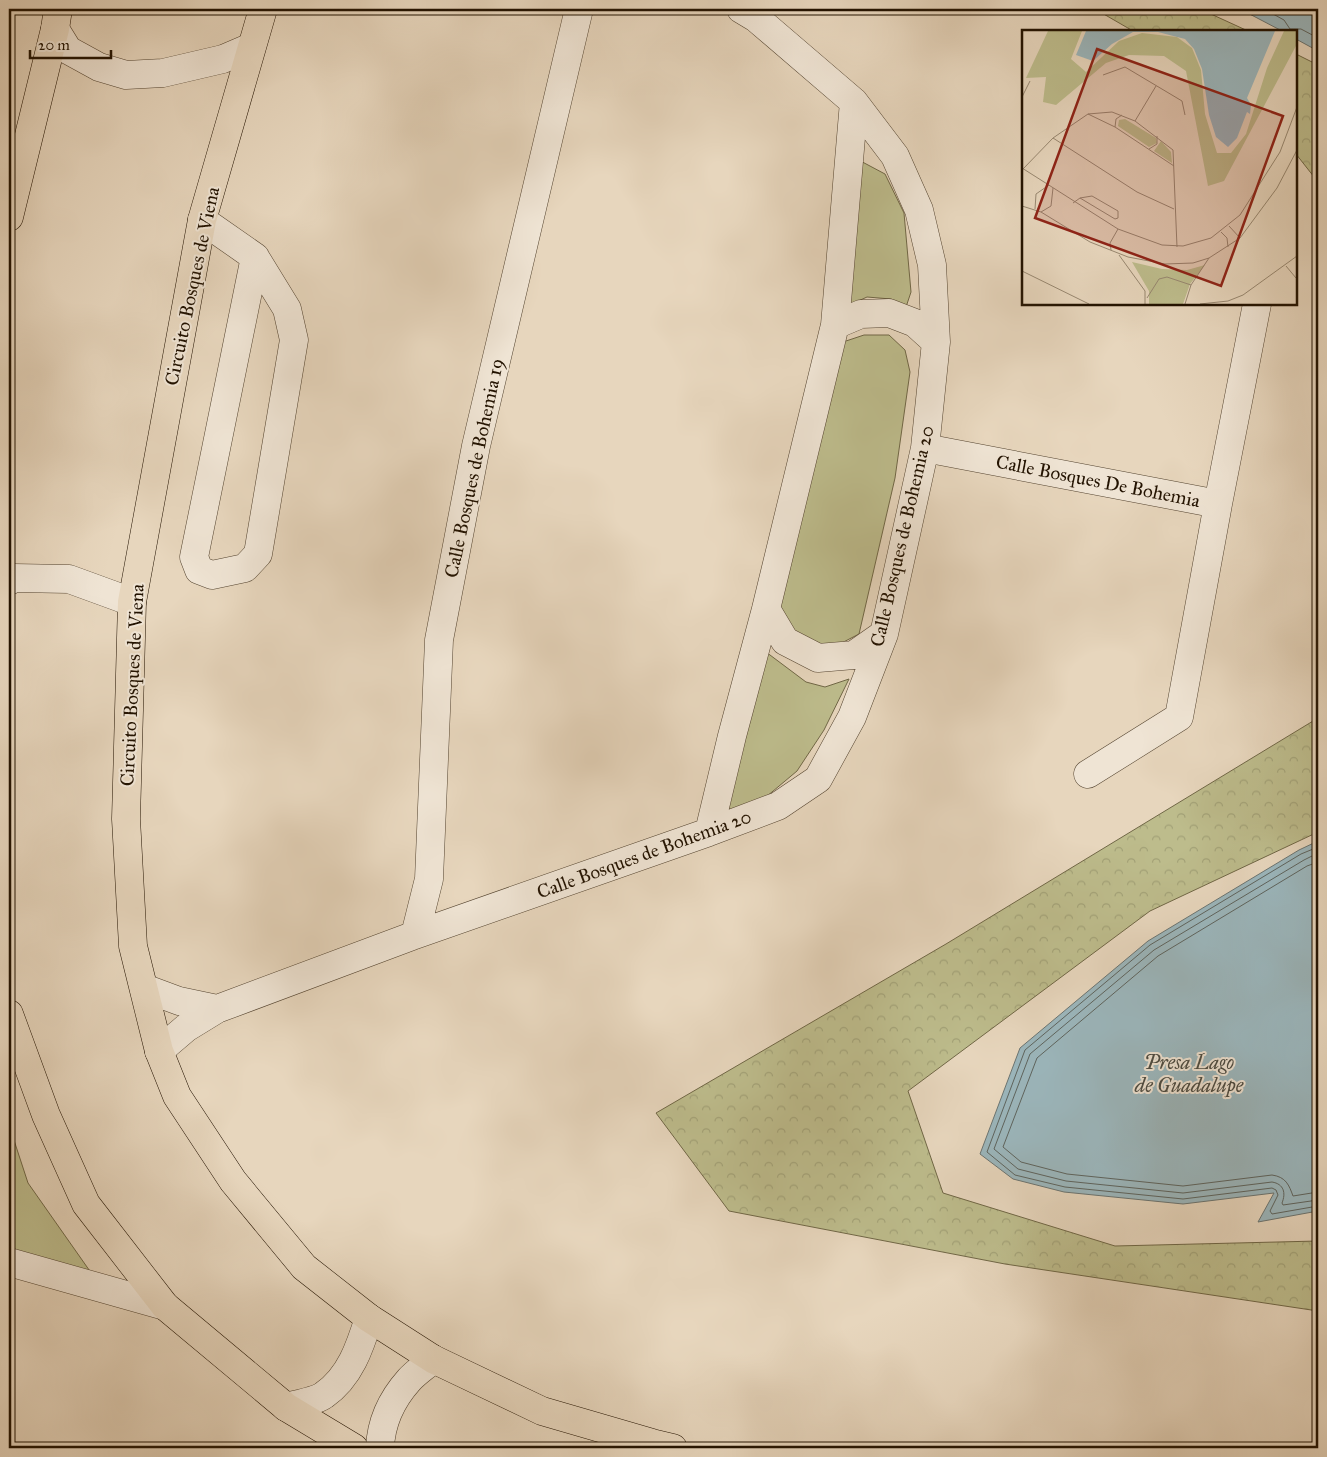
<svg xmlns="http://www.w3.org/2000/svg" width="1327" height="1457" viewBox="0 0 1327 1457" font-family="'IM FELL Great Primer',serif">
  <style>
    .forest { fill: url(#forest-crowns); stroke: #706746 }
    .park { fill: #bdbc8c; stroke: #706746 }
    .water { fill: #9bb6bc; stroke: #6b7471 }
    .lines { fill: none; stroke-linecap: round; stroke-linejoin: round }
    .shore { stroke: #5e645e; stroke-width: 1 }
    .minor-casing { stroke: #53432f; stroke-width: 29 }
    .major-casing { stroke: #221200; stroke-width: 29 }
    .minor { stroke: #efe4d4; stroke-width: 28 }
    .major { stroke: #e7d6bd; stroke-width: 28 }
    .labels { text-anchor: middle; dominant-baseline: central; stroke-width: 4; stroke-linejoin: round; paint-order: stroke }
    .street-label { font-size: 19px; fill: #221200; stroke: #efe4d4 }
    .water-label { font-size: 20px; font-style: italic; fill: #4c4b42; stroke: #efe4d4 }
    .inset-road { fill: none; stroke: #988871; stroke-width: 1 }
    .view { fill: #8f2418; fill-opacity: 0.15; stroke: #8f2418; stroke-width: 2.5 }
    .inset-edge { fill: none; stroke: #221200; stroke-width: 2.5 }
  </style>
  <defs>
    <pattern id="forest-crowns" width="20" height="18" patternUnits="userSpaceOnUse" patternTransform="scale(1.25)"><rect width="20" height="18" fill="#bdbc8c"/><path d="M2 6a3 3 0 1 1 6 0M12 15a3 3 0 1 1 6 0" fill="none" stroke="#a2a177"/></pattern>
  </defs>
  <rect width="100%" height="100%" fill="#e7d6bd"/>
  <filter id="stains"><feTurbulence type="fractalNoise" baseFrequency=".004" numOctaves="4"/><feColorMatrix values="0 0 0 0 .2 0 0 0 0 .09 0 0 0 0 .02 0 0 0 .5 -.17"/></filter>
  <radialGradient id="worn" r=".72"><stop offset=".6" stop-color="#630" stop-opacity="0"/><stop offset="1" stop-color="#630" stop-opacity=".3"/></radialGradient>
  <path class="forest" d="M1095,9H1200L1248,31H1133Z
    M1296,54L1318,65V182L1296,154Z
    M1318,718V832L1150,911L908,1091L943,1193L1115,1246L1318,1241V1311L1005,1264L729,1211L656,1113L946,944Z"/>
  <path class="park" d="M853,157L885,174L904,213L911,292L906,307L891,299L867,297L843,308Z
    M864,335H889L905,350L910,372L895,478L859,634L826,651L787,631L775,608L843,342Z
    M766,652L806,682L825,687L849,679L824,730L797,771L760,802L726,811Z
    M9,1125L28,1183L106,1294L9,1263Z"/>
  <path class="water" d="M1240,9H1318V51L1296,39V31H1282Z
    M1318,841V1211L1258,1222L1274,1193L1183,1204L1064,1192L1013,1179L980,1154L1020,1048L1148,941L1299,850Z"/>
  <g class="lines">
    <path class="shore" d="M1264,9L1284,20L1290,29H1301L1318,38
      M1318,847L1301,854L1150,945L1025,1050L987,1152L1015,1175L1065,1187L1183,1199L1272,1188L1276,1190L1278,1195L1270,1211L1272,1214L1318,1206
      M1318,853L1304,860L1154,950L1030,1054L994,1149L1018,1169L1066,1181L1183,1193L1272,1182C1284,1184 1286,1193 1282,1203L1283,1205L1318,1200
      M1318,862L1307,866L1158,956L1037,1058L1003,1147L1021,1162L1067,1174L1183,1186L1272,1175C1286,1177 1289,1185 1293,1196L1318,1192"/>
    <g class="minor-casing">
      <path id="minor" d="M55,29L68,50L99,67L126,75L163,73L223,59L251,47
        M202,220L255,257L194,557L199,570L212,575L245,568L258,554L294,340L287,309L255,257
        M835,325L861,314L889,313L915,323L936,342
        M925,448L1218,504
        M9,581L14,578L69,579L132,602
        M766,609L785,641L818,658L854,655L884,634
        M1088,774L1179,717L1218,504L1257,304
        M709,832L732,736L766,609L835,325L854,102
        M415,935L429,879L439,640L476,446L579,9
        M144,988L179,1001L217,1009
        M159,1051L186,1028L217,1009L415,935L709,832L778,806L818,779L852,717L884,634L925,448L936,342L932,265L919,210L895,156L854,102L756,18L741,9
        M9,1262L165,1306
        M286,1407C297,1404 316,1401 324,1395C350,1377 360,1347 369,1318
        M380,1448C381,1423 392,1399 409,1380C416,1372 426,1366 433,1359"/>
    </g>
    <g class="major-casing">
      <path id="major" d="M263,9L202,220L132,602L126,819L133,946L159,1051L177,1096L233,1181L304,1267L369,1318L433,1359L542,1411L652,1443L673,1448
        M9,217L55,29L58,9
        M9,1014L46,1115L86,1204L165,1306L286,1407L354,1448"/>
    </g>
    <use href="#minor" class="minor"/>
    <use href="#major" class="major"/>
  </g>
  <g class="labels">
    <g class="street-label">
      <text transform="translate(192 286) rotate(-78)">Circuito Bosques de Viena</text>
      <text transform="translate(474 468) rotate(-78)">Calle Bosques de Bohemia 19</text>
      <text transform="translate(1098 481) rotate(11)">Calle Bosques De Bohemia</text>
      <text transform="translate(902 536) rotate(-77)">Calle Bosques de Bohemia 20</text>
      <text transform="translate(132 685) rotate(-87)">Circuito Bosques de Viena</text>
      <text transform="translate(644 854) rotate(-20)">Calle Bosques de Bohemia 20</text>
    </g>
    <g class="water-label">
      <text x="1189" y="1062">Presa Lago<tspan x="1189" dy="23">de Guadalupe</tspan></text>
    </g>
  </g>
  <g transform="translate(1022 30)">
    <rect width="275" height="275" fill="#e7d6bd"/>
    <path d="M26,1H60L49,29L64,42L97,11L120,3L155,7L170,18L179,40L183,84L195,123H209L224,104L245,38L262,1H275V14L202,151L186,156L164,41L142,26L107,25L84,33L34,75L21,72L24,47L4,48Z" fill="#bdbc8c"/>
    <path d="M103,89L134,108L135,113L127,117L96,96L97,90ZM139,111L149,122L150,133L132,121ZM110,232L140,239L165,240L183,235L168,254L161,274H127V261Z" fill="#bdbc8c"/>
    <path d="M64,1H253L225,68L229,75L228,84L225,82L215,108L206,117L194,107L187,85L180,39L172,19L163,9L136,2H111L90,14L71,31L54,25Z" fill="#9bb6bc"/>
    <path class="inset-road" d="M81,45L103,37L160,71L163,85M0,67L8,51M66,84L93,97L152,136M113,91L134,56M93,97L94,89L100,85M31,108L115,162L152,179M127,119L135,114V106M0,138L96,199L140,215L161,216L189,208L218,185L258,122L275,77M1,139L31,108L66,84L90,82L113,91L151,120L155,217M51,173L58,168L93,189L96,188V181L70,166L58,168M0,176L19,182L68,212L106,227L143,234L171,233L187,228L218,208L255,158L275,120M13,179L14,164L27,155M19,182L29,176L31,158M207,196L218,208M199,202L205,208L206,217M89,220L88,213L96,199M97,225L123,261V274M264,236L274,248M0,241L67,274M125,268L137,249L145,247L169,255M163,274L169,255L187,228M178,274L206,271L221,265L275,226"/>
    <path class="view" d="M75,19L261,86L199,256L13,188Z"/>
    <rect width="275" height="275" class="inset-edge"/>
  </g>
  <rect width="1327" height="1457" fill="none" stroke="#e7d6bd" stroke-width="30"/>
  <rect x="10" y="10" width="1307" height="1437" fill="none" stroke="#221200" stroke-width="2.5"/>
  <rect x="15" y="15" width="1297" height="1427" fill="none" stroke="#221200"/>
  <path d="M30 50v8h81v-8" fill="none" stroke="#221200" stroke-width="2.5"/>
  <text x="38" y="50" font-size="15" fill="#221200" stroke="#efe4d4" stroke-width="4" paint-order="stroke">20 m</text>
  <rect width="100%" height="100%" filter="url(#stains)"/>
  <rect width="100%" height="100%" fill="url(#worn)"/>
</svg>
